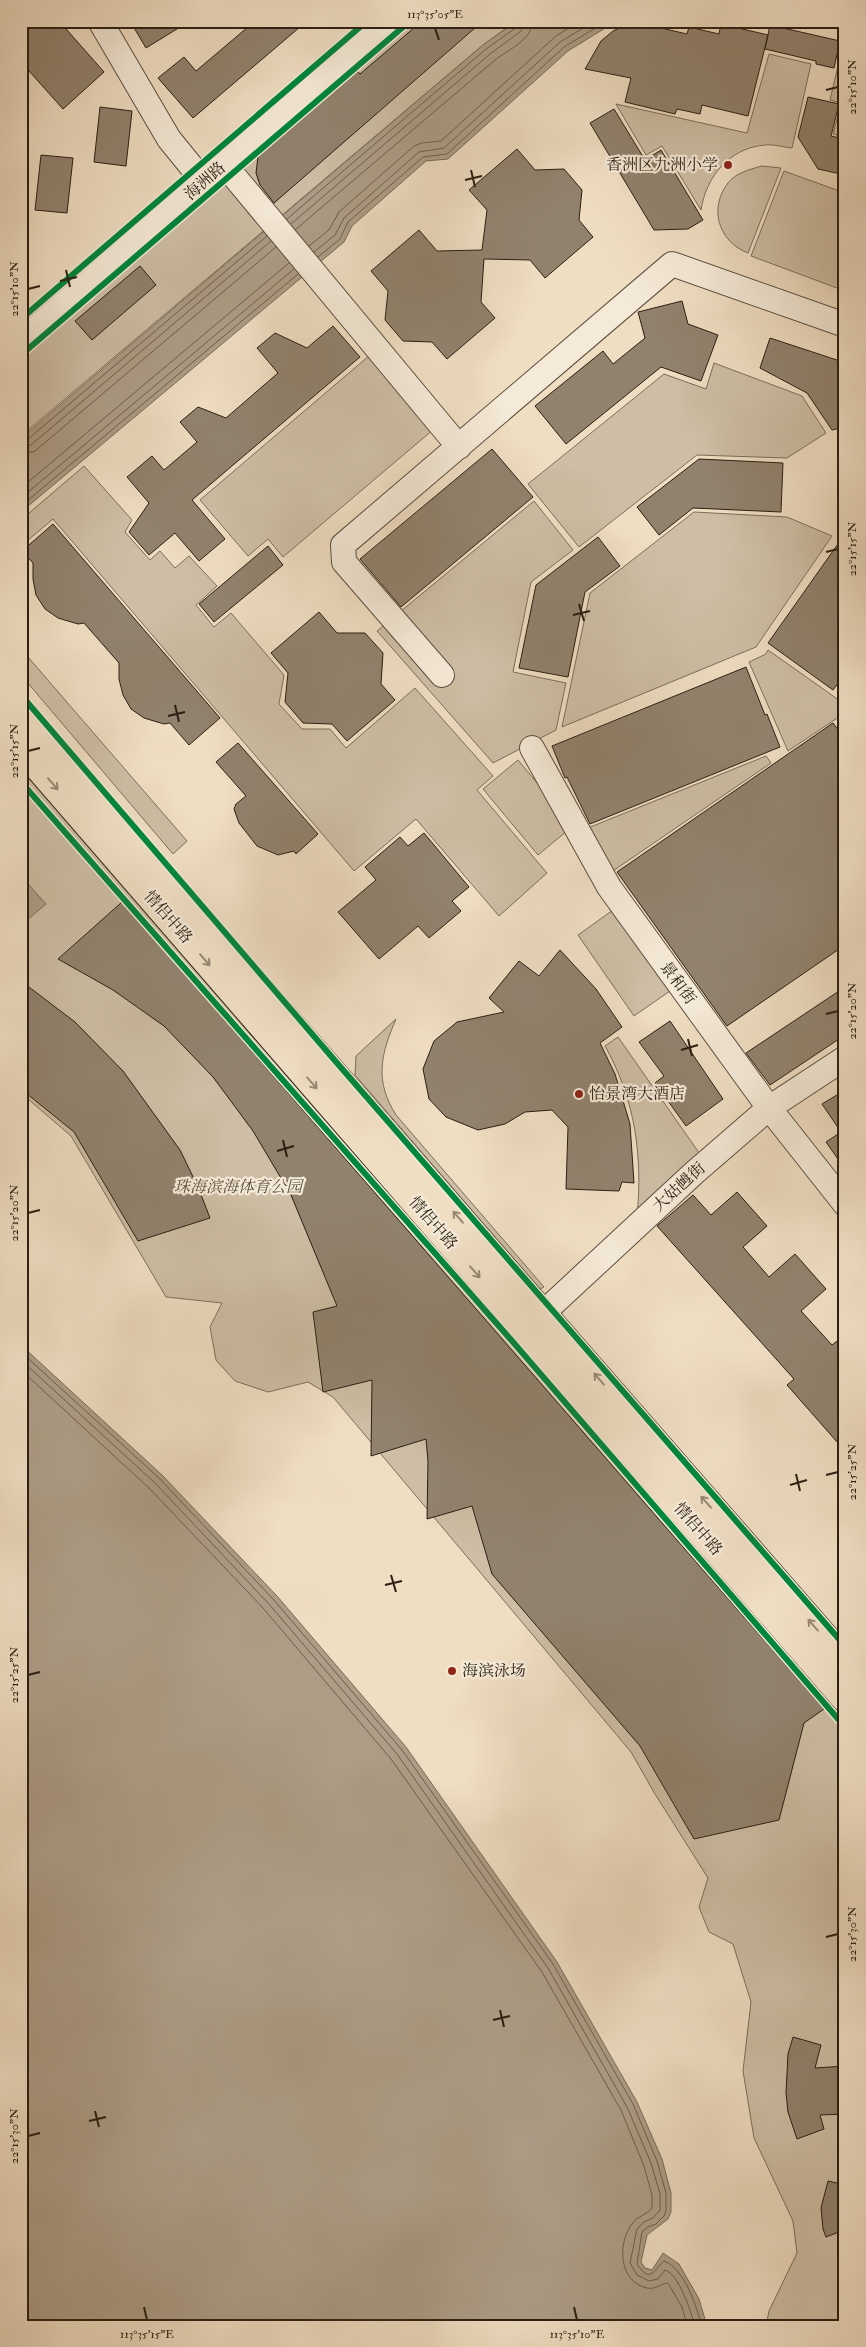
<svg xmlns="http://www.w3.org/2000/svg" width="866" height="2347" viewBox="0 0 866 2347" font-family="'IM FELL Double Pica','Noto Serif SC',serif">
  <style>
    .green { fill: #cebea5; stroke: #7c6e5c }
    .water { fill: #ad9d87; stroke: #796b58 }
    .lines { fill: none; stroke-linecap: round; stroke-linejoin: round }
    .shore { stroke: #6c5e4c; stroke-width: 1 }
    .building { fill: #91826e; stroke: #2a1f12 }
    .minor-casing { stroke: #5c4f3e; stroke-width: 26 }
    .highway-casing { stroke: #2a1f12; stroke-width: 30 }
    .minor { stroke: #f5ead8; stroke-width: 24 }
    .highway { stroke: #f0dec3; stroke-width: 28 }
    .cycleway-casing { stroke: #f5ead8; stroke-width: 9 }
    .cycleway { stroke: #00873e; stroke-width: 6 }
    .oneway { stroke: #978873 }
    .ticks { fill: none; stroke: #2a1f12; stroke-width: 2 }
    .poi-dot { fill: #8f2418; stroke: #f5ead8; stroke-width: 2 }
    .labels { text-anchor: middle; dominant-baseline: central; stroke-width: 4.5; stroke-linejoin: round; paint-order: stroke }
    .poi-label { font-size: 16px; fill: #2a1f12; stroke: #f5ead8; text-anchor: start }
    .street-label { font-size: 16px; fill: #2a1f12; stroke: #f5ead8 }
    .park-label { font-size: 16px; font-style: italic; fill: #5b4f3e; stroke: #f5ead8 }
    .neatline { fill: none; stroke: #2a1f12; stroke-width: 2 }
    .ticks-label { font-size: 12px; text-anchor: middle; fill: #2a1f12 }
  </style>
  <rect width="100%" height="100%" fill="#f0dec3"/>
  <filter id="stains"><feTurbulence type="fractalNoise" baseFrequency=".004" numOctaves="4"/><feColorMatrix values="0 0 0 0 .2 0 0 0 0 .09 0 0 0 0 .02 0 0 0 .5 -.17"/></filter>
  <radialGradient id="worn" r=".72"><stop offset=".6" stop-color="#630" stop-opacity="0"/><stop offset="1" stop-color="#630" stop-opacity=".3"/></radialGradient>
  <path class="green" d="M390,21H516L483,45L21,436V341Z
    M845,36V137L833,134L841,103L830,100Z
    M769,54L811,64L792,148C783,147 773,144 765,145C729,148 706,177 701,210L662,146L646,155L616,104L747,133Z
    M762,166L781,168L748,253C719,242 708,209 728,183C735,173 751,169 762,166Z
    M784,171L845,193V291L751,256Z
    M370,355L434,429L283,557L268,539L248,556L200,500Z
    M714,363L802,396L826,433L787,458L697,455L579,547L528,484L664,374L706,389Z
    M84,466L132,520L125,532L150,560L160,551L175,568L189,556L217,586L196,605L214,627L231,613L284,675L279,704L302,729H330L346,748L415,688L493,776L477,790L547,873L499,916L416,819L354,871L53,519L21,546V520Z
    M534,501L573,550L531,582L513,672L566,683L556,730L493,763L377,631Z
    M694,512L787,517L832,536L756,647L562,727L590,593Z
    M21,649L187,841L173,854L21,675Z
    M768,650L843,703L845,713L788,751L749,662L766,654Z
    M21,756L845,1709V2326H766L769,2311L797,2253L793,2221L754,2138L743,2071L751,2002L733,1944L709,1932L699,1907L708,1878L655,1794L631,1752L333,1397L308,1382L268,1392L235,1381L216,1360L210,1327L222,1303L166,1297L71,1136L21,1093Z
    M766,756L771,763L607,875L583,830Z
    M518,760L573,826L538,855L483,789Z
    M613,910L670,991L634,1016L578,935Z
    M396,1019C381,1054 374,1080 396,1115L544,1287L540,1289L355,1075L356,1056Z
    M618,1037L702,1157L637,1216C643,1156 635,1099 605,1046Z"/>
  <path class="water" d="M517,21H621L615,22L568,51L448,159L426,161L352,226L344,242L21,512V438L483,45Z
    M811,21H845V29Z
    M21,876L46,904L21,925Z
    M21,1345L162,1475L277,1596L406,1747L557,1962L637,2102L662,2159L671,2193V2212L668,2219L647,2235L641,2262L645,2268L652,2270L663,2253L679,2264L699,2299L707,2326H21Z"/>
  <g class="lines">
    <path class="shore" d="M287,219L486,49L517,27L519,21
      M291,224L490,54L521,31L525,21
      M295,230L495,60C508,50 532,40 533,21
      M309,246L329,230L339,212L414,146L422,143L441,141L556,36L580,21
      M314,252L335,235L344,218L419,152L444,148L560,42L595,21
      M318,257L340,239L348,222L423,157L447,154L564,47L607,21
      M21,442L27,440L267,236
      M21,448L31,445L271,241
      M21,455L35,451L276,247
      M21,488L289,263
      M21,498L294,269
      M21,506L298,274
      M21,1352L159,1478L273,1599L402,1750L553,1964L633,2104L657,2161L666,2193V2211L664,2216L656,2224L648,2227L642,2232L637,2264C650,2284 653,2271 664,2261C685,2269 696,2306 702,2326
      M21,1360L155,1483L268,1603L397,1754L548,1968L627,2107L651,2163L660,2194V2210L653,2218L644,2222L637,2229L630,2263L637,2275L649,2281L658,2279L665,2270C679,2274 691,2312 695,2326
      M21,1370L149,1488L263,1608L391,1759L542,1972L621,2110L644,2166L652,2195V2208C647,2215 637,2216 632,2224C617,2244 619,2282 647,2288C656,2290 661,2283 668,2283L682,2307L687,2326"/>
  </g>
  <path class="building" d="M21,21H59L104,72L63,109L21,62Z
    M130,21H190L146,48Z
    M255,21H307L193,118L158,78L184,57L196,71Z
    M422,21H483L274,203L260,185L256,173L258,156L357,71L360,74Z
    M644,24L687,34L689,27L719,34L721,24L768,35L748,116L702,105L700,114L677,109L675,114L625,102L631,78L585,69L601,41L613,31L626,25Z
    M770,25L840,41L834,68L816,64V61L765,49Z
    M808,97L839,104L831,136L845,139V175L818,169L798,137Z
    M100,107L132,111L126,166L94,162Z
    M614,109L645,160L661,150L703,220L688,229L654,230L590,123Z
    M517,149L535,170L564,169L582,190L579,220L593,237L545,278L530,260L484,259L481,302L495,318L447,359L432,342L403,341L385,320L388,291L371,271L419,230L437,251L482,250L487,210L469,190Z
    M41,155L73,158L67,213L35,210Z
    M140,266L156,285L92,340L75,321Z
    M682,301L688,324L718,335L701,381L661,367L566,444L535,406L603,351L613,364L645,338L638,312Z
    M333,326L360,357L192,500L225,539L199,561L175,533L149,555L129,532L149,503L127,477L152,456L164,470L197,442L180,422L198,407L226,418L278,373L257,348L275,333L307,348Z
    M770,338L843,362L845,427L832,430L807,393L760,368Z
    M492,449L533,497L401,607L360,559Z
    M699,459L783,463L781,512L693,508L659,535L637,507Z
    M53,524L220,718L189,745L170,723L164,724L144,718L131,709L123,695L119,679V663L84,623L78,624L58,618L45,609L36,595L33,579V563L22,551Z
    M845,534V674L833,690L768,643Z
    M598,537L620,566L585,592L568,677L519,668L536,585Z
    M268,546L283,565L214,622L199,604Z
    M319,612L337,633H365L383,653L381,684L395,700L347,741L332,724L303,723L285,702L288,673L271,653Z
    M746,667L765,715L767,714L780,747L590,824L567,777L565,778L552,746Z
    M833,723L845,739V945L727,1026L617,872Z
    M238,743L318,834L296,854L294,851L278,855L257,846L239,823L234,809L236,804L246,796L216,762Z
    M424,833L469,887L452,901L461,911L429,938L418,926L379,959L338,912L376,880L365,867L400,837L408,846Z
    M122,902L824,1709L804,1723L779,1820L694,1839L640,1746L492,1574L472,1506L427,1519L428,1461L426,1439L371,1456L372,1380L323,1392L313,1312L337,1306L291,1195L253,1131L213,1077L164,1026L113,990L58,959Z
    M560,950L596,989L622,1027L600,1043L615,1074L630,1124L634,1183L622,1182L619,1191L566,1189L568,1127L552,1110L525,1112L505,1124L478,1130L446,1117L429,1099L423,1069L434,1041L457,1022L504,1012L489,998L519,961L539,976Z
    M21,981L75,1022L123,1071L180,1150L198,1187L210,1218L138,1241L74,1132L21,1089Z
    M845,987V1035L770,1085L746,1053Z
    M670,1021L723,1099L686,1126L655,1083L664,1076L639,1042Z
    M845,1090V1169L826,1142L841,1132L822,1104Z
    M737,1192L767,1226L743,1247L769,1277L795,1254L826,1289L801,1311L832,1345L845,1335V1451L787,1385L794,1379L657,1226L693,1195L711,1215Z
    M793,2037L821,2045L815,2068L845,2066V2114L820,2115L824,2129L797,2139L788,2112L786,2093L788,2054Z
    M828,2181L845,2185V2222L839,2232L826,2237L823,2229L821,2208Z"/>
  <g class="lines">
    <g class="minor-casing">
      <path id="minor" d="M100,21L169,139L204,182
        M224,164L459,447
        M21,341L389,21
        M442,675L344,562L343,545L672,264L845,325
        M532,748L609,887L769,1108L845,1204
        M528,1327L694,1173L769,1108L845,1058"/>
    </g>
    <g class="highway-casing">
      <path id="highway" d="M21,716L845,1661
        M21,747L845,1698"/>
    </g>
    <use href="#minor" class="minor"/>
    <use href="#highway" class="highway"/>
    <g class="cycleway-casing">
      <path id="cycleway" d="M21,319L367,21
        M21,355L410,21
        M21,695L337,1063L845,1646
        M21,782L513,1342L845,1727"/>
    </g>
    <use href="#cycleway" class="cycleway"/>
  </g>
  <defs><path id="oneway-shaft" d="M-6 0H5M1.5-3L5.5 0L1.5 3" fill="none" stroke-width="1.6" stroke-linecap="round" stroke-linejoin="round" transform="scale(1.25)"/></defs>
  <g class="oneway">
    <use href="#oneway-shaft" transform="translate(53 784) rotate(49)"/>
    <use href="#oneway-shaft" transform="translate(205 960) rotate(49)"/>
    <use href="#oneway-shaft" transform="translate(312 1083) rotate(49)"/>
    <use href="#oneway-shaft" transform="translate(458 1217) rotate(-131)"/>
    <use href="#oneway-shaft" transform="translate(475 1272) rotate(49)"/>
    <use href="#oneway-shaft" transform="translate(599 1379) rotate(-131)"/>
    <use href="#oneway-shaft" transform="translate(706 1502) rotate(-131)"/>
    <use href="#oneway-shaft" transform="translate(813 1625) rotate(-131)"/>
  </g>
  <path class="ticks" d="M435,28L439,40M826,90L838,87M471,170L475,187M465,180L482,176M66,270L70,287M60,281L77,277M28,289L40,286M826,552L838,549M579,604L584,621M573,615L590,611M175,705L179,722M168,716L185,712M28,751L40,748M826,1014L838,1011M688,1039L692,1056M681,1050L698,1045M283,1140L287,1157M277,1151L294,1146M28,1213L40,1210M796,1474L800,1491M826,1475L838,1472M790,1485L807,1480M391,1575L396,1592M385,1585L402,1581M28,1675L40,1672M826,1937L838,1934M500,2010L504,2027M493,2020L510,2016M95,2111L99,2127M89,2121L106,2117M28,2136L40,2133M144,2307L147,2320M574,2307L577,2320"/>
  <g class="poi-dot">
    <circle cx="728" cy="165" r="5"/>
    <circle cx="579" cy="1094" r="5"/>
    <circle cx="452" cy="1671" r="5"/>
  </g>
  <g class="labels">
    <g class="poi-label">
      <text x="718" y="165" text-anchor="end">香洲区九洲小学</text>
      <text x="589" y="1094">怡景湾大酒店</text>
      <text x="462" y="1671">海滨泳场</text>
    </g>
    <g class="street-label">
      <text transform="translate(205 181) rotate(-41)">海洲路</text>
      <text transform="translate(168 917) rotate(49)">情侣中路</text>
      <text transform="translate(678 983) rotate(54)">景和街</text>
      <text transform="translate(679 1187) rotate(-42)">大姑乸街</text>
      <text transform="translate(433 1223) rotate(49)">情侣中路</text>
      <text transform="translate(698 1529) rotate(49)">情侣中路</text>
    </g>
    <g class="park-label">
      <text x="238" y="1187">珠海滨海体育公园</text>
    </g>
  </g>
  <rect width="866" height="2347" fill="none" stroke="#f0dec3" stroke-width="55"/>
  <rect x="28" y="28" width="810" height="2292" class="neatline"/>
  <g class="ticks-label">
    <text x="435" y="18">113°35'05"E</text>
    <text transform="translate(852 87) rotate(-90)" y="4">22°15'10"N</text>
    <text transform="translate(14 289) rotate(-90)" y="4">22°15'10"N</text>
    <text transform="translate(852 549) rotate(-90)" y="4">22°15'15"N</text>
    <text transform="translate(14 751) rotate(-90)" y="4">22°15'15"N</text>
    <text transform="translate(852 1011) rotate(-90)" y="4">22°15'20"N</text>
    <text transform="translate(14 1213) rotate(-90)" y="4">22°15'20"N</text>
    <text transform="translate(852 1472) rotate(-90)" y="4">22°15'25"N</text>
    <text transform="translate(14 1675) rotate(-90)" y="4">22°15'25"N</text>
    <text transform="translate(852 1934) rotate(-90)" y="4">22°15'30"N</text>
    <text transform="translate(14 2136) rotate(-90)" y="4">22°15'30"N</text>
    <text x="147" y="2338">113°35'15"E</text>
    <text x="577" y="2338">113°35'10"E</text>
  </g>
  <rect width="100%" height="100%" filter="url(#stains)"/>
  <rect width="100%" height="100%" fill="url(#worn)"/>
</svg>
